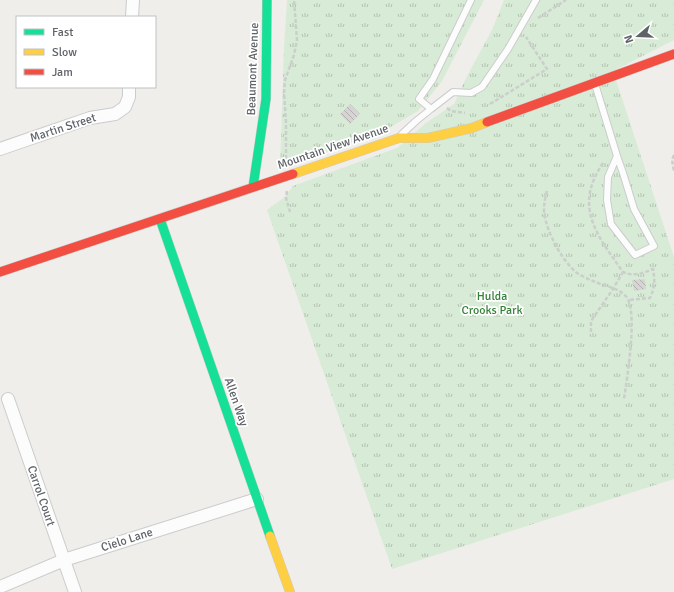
<svg xmlns="http://www.w3.org/2000/svg" width="674" height="592" viewBox="0 0 674 592" font-family="Signika,sans-serif">
  <style>
    .park { fill: url(#park-tufts) }
    .building { fill: url(#building-back-hatch) }
    .lines { fill: none; stroke-linecap: round; stroke-linejoin: round }
    .lane-casing { stroke: #cbcccc; stroke-width: 8 }
    .street-casing { stroke: #cbcccc; stroke-width: 14 }
    .fast-casing { stroke: #cacacb; stroke-width: 10 }
    .slow-casing { stroke: #cacacb; stroke-width: 10 }
    .jam-casing { stroke: #cacacb; stroke-width: 10 }
    .path { stroke: #cacfcc; stroke-width: 2.5; stroke-dasharray: 4 2; stroke-linecap: butt }
    .lane { stroke: #fdfcfc; stroke-width: 6 }
    .street { stroke: #fdfcfc; stroke-width: 12 }
    .fast { stroke: #16e098; stroke-width: 9 }
    .slow { stroke: #ffcf43; stroke-width: 9 }
    .jam { stroke: #f24e42; stroke-width: 9 }
    .labels { text-anchor: middle; dominant-baseline: central; stroke-width: 3.5; stroke-linejoin: round; paint-order: stroke }
    .street-label { font-size: 12px; fill: #5f6368; stroke: #fff }
    .park-label { font-size: 12px; fill: #348238; stroke: #fff }
  </style>
  <defs>
    <pattern id="park-tufts" width="24" height="20" patternUnits="userSpaceOnUse"><rect width="24" height="20" fill="#d8ebd6"/><path d="M3 7l-1-3M5 7V3M7 7l1-3M15 17l-1-3M17 17v-4M19 17l1-3" fill="none" stroke="#b2c2b1"/></pattern>
    <pattern id="building-back-hatch" width="6" height="6" patternUnits="userSpaceOnUse"><rect width="6" height="6" fill="#d6d5d3"/><path d="M-1 5l2 2M0 0l6 6M5-1l2 2" fill="none" stroke="#b1b0af"/></pattern>
  </defs>
  <rect width="100%" height="100%" fill="#efeeea"/>
  <path class="park" d="M287,0H484L442,81L418,111L382,132L280,169L284,48Z
    M504,0H674V40L613,71L674,257V479L392,569L267,210L286,196L293,186L397,148L426,123L454,104L467,76L492,30Z"/>
  <path class="building" d="M350,104L360,114L350,124L340,114Z
    M645,279L646,289L634,291L632,280Z"/>
  <g class="lines">
    <g class="lane-casing">
      <path id="lane" d="M595,84L617,156L608,177L607,200L611,224L635,255L654,246L634,209L623,173L617,156
        M431,109L453,92L471,93L482,87L508,49L536,0
        M402,134L416,121L431,109L419,99L433,79L471,0"/>
    </g>
    <g class="street-casing">
      <path id="street" d="M132,17L133,0
        M0,149L90,118L115,114L125,107L129,97V87
        M8,399L75,592
        M0,587L64,560L257,499"/>
    </g>
    <g class="fast-casing">
      <path id="fast" d="M253,187L266,99L267,0
        M160,219L270,536"/>
    </g>
    <g class="slow-casing">
      <path id="slow" d="M293,174L399,138H428L472,128L487,122
        M270,536L290,592"/>
    </g>
    <g class="jam-casing">
      <path id="jam" d="M487,122L674,54
        M0,272L293,174"/>
    </g>
    <path class="path" d="M538,18L566,0
      M490,104L547,69L526,37
      M447,108L451,111L465,113
      M674,155L672,160L674,171
      M286,159V122L284,92L285,80L294,55L297,40L294,0
      M603,163C573,207 597,235 623,272C634,277 643,273 653,269C655,280 655,287 650,298L628,300
      M287,191L286,198L290,212
      M547,191C545,198 544,204 544,212C546,231 562,261 577,273C582,276 588,279 593,281C604,286 621,288 628,299C637,318 627,378 624,399
      M591,332V321L613,289L623,272"/>
    <use href="#lane" class="lane"/>
    <use href="#street" class="street"/>
    <use href="#fast" class="fast"/>
    <use href="#slow" class="slow"/>
    <use href="#jam" class="jam"/>
  </g>
  <g class="labels">
    <g class="street-label">
      <text transform="translate(253 69) rotate(-88)">Beaumont Avenue</text>
      <text transform="translate(63 128) rotate(-18)">Martin Street</text>
      <text transform="translate(333 147) rotate(-19)">Mountain View Avenue</text>
      <text transform="translate(236 402) rotate(71)">Allen Way</text>
      <text transform="translate(41 496) rotate(71)">Carrol Court</text>
      <text transform="translate(127 540) rotate(-18)">Cielo Lane</text>
    </g>
    <g class="park-label">
      <text x="492" y="296">Hulda<tspan x="492" dy="14">Crooks Park</tspan></text>
    </g>
  </g>
  <rect x="16" y="16" width="140" height="72" fill="#ffffff" stroke="#bfc1c3"/>
  <rect x="24" y="29" width="20" height="6" fill="#16e098" stroke="#bfc1c3"/>
  <text x="52" y="36" font-size="12" fill="#5f6368">Fast</text>
  <rect x="24" y="49" width="20" height="6" fill="#ffcf43" stroke="#bfc1c3"/>
  <text x="52" y="56" font-size="12" fill="#5f6368">Slow</text>
  <rect x="24" y="69" width="20" height="6" fill="#f24e42" stroke="#bfc1c3"/>
  <text x="52" y="76" font-size="12" fill="#5f6368">Jam</text>
  <g transform="translate(638 36) rotate(251)" stroke="#ffffff" stroke-width="3" paint-order="stroke">
  <path d="M0-3L7 15L0 10L-7 15Z" fill="#5f6368"/>
  <text y="-6" font-size="11" font-weight="bold" text-anchor="middle" fill="#5f6368">N</text>
  </g>
</svg>
